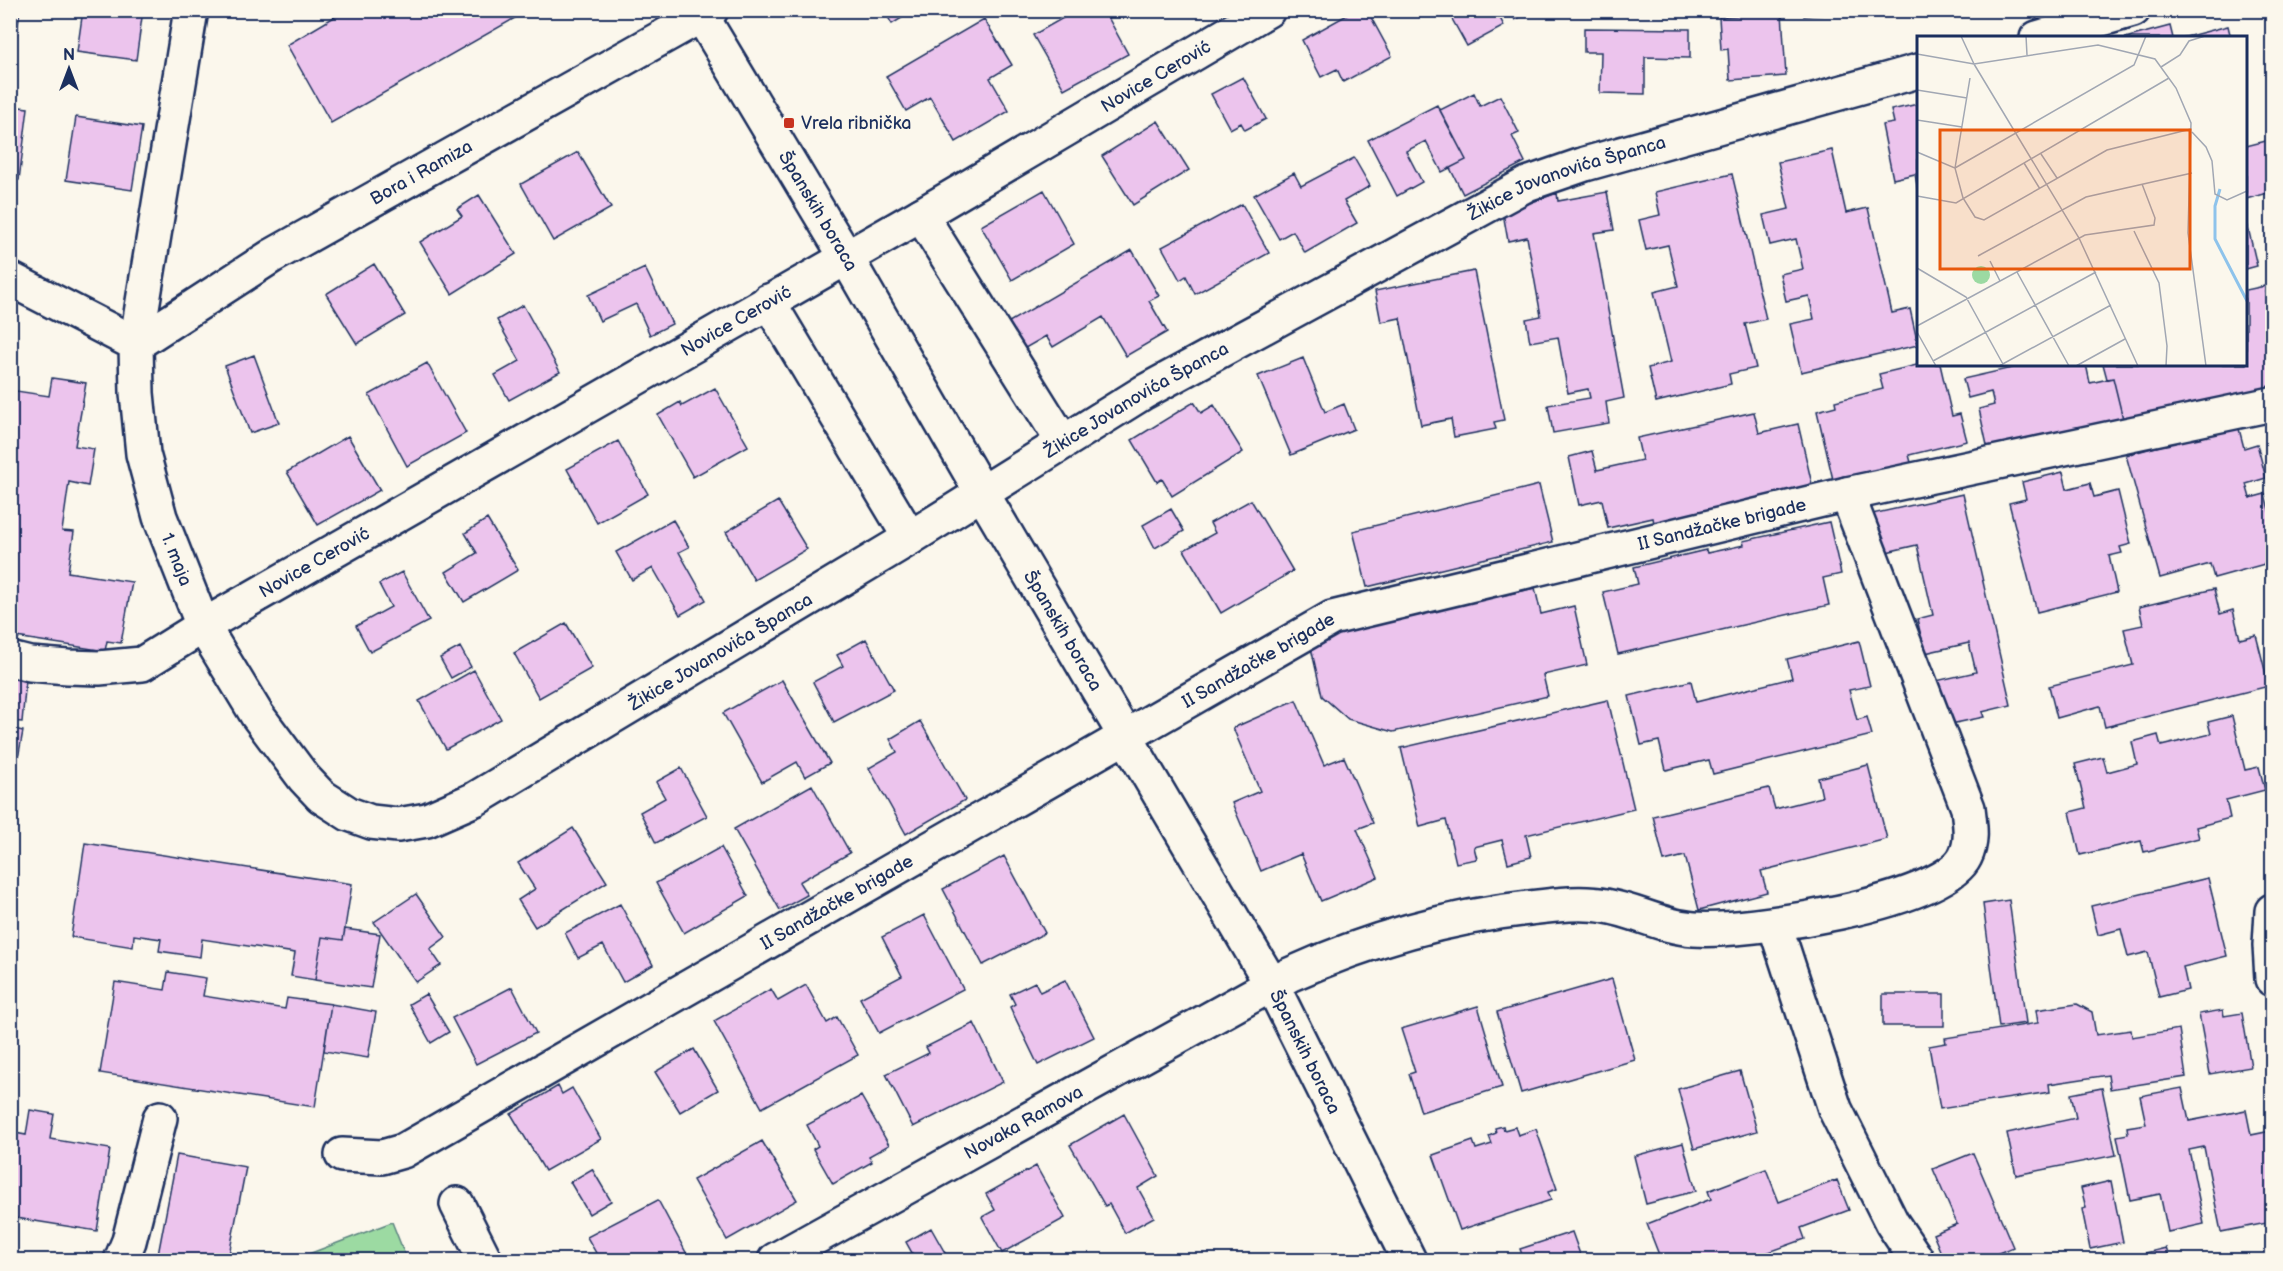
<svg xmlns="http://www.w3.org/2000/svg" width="2283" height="1271" viewBox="0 0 2283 1271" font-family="'Balsamiq Sans',sans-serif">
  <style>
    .pitch { fill: #9cdaa2; stroke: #5c8480; stroke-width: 1.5 }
    .building { fill: #ecc4ed; stroke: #1b2f5e; stroke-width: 1.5 }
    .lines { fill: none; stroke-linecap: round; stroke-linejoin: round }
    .minor-casing { stroke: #1b2f5e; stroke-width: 38 }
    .minor { stroke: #fbf7ec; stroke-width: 33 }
    .poi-dot { fill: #c8321e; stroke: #fbf7ec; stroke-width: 2 }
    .labels { text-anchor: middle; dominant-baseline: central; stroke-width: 6; stroke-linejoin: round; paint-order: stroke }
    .street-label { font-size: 18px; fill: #1b2f5e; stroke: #fbf7ec }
    .poi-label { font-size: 18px; fill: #1b2f5e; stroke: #fbf7ec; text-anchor: start }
    .inset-river { fill: none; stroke: #8ec3eb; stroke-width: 3 }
    .inset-road { fill: none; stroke: #a1a7b3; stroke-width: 1.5 }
    .view { fill: #e8590c; fill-opacity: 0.15; stroke: #e8590c; stroke-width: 3 }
    .inset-edge { fill: none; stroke: #1b2f5e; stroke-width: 3 }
  </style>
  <rect width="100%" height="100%" fill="#fbf7ec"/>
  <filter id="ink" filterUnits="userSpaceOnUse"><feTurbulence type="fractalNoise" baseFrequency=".0167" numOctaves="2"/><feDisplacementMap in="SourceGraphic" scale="12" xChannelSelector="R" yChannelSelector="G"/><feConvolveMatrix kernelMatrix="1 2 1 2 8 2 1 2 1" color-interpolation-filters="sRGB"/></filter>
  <g filter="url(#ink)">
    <path class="pitch" d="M392,1222L407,1260H293Z"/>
    <path class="building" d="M10,10H20L16,40L10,39Z
      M83,10H143L136,60L77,52Z
      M346,10H529L331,123L287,45Z
      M884,10H915L892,24Z
      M1077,10H1104L1128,54L1064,89L1033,35Z
      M1356,10H1367L1392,56L1343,82L1337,69L1321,77L1302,40Z
      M1447,10H1496L1504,26L1467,46Z
      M1510,10H1533L1515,20Z
      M1804,10H1838V13L1804,16Z
      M1782,13L1786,76L1730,80L1728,49L1721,50L1719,17Z
      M984,19L1012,65L990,78L1009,111L956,142L930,97L906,111L886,76Z
      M2170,26L2173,38H2125Z
      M2228,26L2231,38H2182Z
      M1584,28L1690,29V58L1645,57V94L1600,93L1601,52H1584Z
      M1243,77L1266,119L1245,130L1241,123L1230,129L1211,94Z
      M1474,93L1480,106L1500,96L1519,133L1512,136L1525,162L1463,194L1450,168L1466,160L1440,110Z
      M1918,104V191L1915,174L1893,179L1882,125L1894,123L1891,110Z
      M1437,105L1466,160L1442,172L1426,141L1406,151L1422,182L1397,196L1368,140Z
      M10,106L28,108L19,180L10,179Z
      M76,117L142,127L132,190L66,180Z
      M1158,121L1189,170L1133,205L1102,156Z
      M2270,140L2272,151V192L2246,199V146Z
      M1832,150L1846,213L1868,208L1892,313L1910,309L1918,345L1801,372L1790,324L1814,319L1809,296L1786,301L1780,274L1803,269L1796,239L1770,245L1763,215L1789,209L1778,162Z
      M578,152L611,208L553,241L521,184Z
      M1354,158L1370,186L1344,201L1357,223L1305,253L1293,231L1279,239L1254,195L1294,173L1301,186Z
      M1732,174L1766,319L1745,324L1756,368L1729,374L1731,384L1656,402L1648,368L1671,362L1654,292L1678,286L1668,245L1646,250L1639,220L1660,215L1655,192Z
      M1044,190L1074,244L1012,280L981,226Z
      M1607,192L1614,230L1594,233L1624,398L1606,402L1609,423L1553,433L1548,405L1590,398L1588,389L1568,393L1558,337L1530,342L1526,319L1541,316L1527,237L1508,241L1503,213L1557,193L1558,201Z
      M479,195L516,254L452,294L420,242L462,216L457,209Z
      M1242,204L1269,253L1195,294L1186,276L1180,280L1162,247Z
      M2246,219L2257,266L2246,269Z
      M1132,250L1159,296L1149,301L1167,332L1126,356L1103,317L1053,347L1046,336L1020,351L1004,325Z
      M374,264L405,315L357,344L326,294Z
      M645,268L672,324L650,335L636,304L600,321L588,295Z
      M1474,271L1504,420L1494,422L1496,429L1454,437L1451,419L1421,425L1400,318L1381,322L1375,291Z
      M2265,286L2272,316V392L2125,427L2113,378L2107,379L2103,364H2246V290Z
      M523,305L560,372L509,400L495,375L520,361L497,320Z
      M254,355L279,423L250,433L225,366Z
      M1303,358L1325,412L1344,404L1354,429L1291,455L1258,376Z
      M427,363L466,433L407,466L369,395Z
      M1921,364H1940L1952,416L1960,414L1967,441L1909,455L1912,466L1834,484L1817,411L1836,406L1835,401L1883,389L1879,374Z
      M2012,364H2086L2090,383L2113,378L2125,427L1990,459L1979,409L1994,405L1991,392L1968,398L1963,379L2012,368Z
      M52,378L86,383L75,446L94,449L88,486L69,482L62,531L74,532L68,572L132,582L121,643L107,641L105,651L10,636V390L49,396Z
      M715,388L748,446L693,477L658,415L680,402L682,406Z
      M1194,402L1201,413L1214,405L1243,452L1172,496L1162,479L1157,482L1132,440Z
      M1754,412L1759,433L1798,424L1815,497L1656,533L1653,518L1608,528L1602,500L1579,505L1569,457L1592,451L1597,470L1642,460L1637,438Z
      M2238,425L2244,448L2257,444L2266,478L2246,484L2250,498L2265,494L2272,522V562L2214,578L2210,564L2160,578L2126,455Z
      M348,436L380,490L318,525L287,472Z
      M618,441L648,494L597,523L567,469Z
      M2063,472L2067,489L2090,483L2094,497L2118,491L2131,544L2120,547L2122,553L2109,556L2117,592L2037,612L2009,503L2026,499L2022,482Z
      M1539,485L1553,542L1367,587L1353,531Z
      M1963,494L2011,705L1982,712L1984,717L1946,725L1936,681L1976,672L1969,643L1925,653L1917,619L1933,615L1917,545L1882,553L1872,514Z
      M1251,500L1293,571L1221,613L1184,550L1215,533L1210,523Z
      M778,501L807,549L754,580L726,532Z
      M1171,509L1184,531L1155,548L1143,525Z
      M487,519L518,570L464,602L446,572L477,553L465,533Z
      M673,520L689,547L679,552L706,600L680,615L653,568L632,580L616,552Z
      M1829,522L1841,574L1823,578L1829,605L1618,654L1603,592L1638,584L1634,567L1706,550L1707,553L1744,545L1743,541Z
      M402,572L429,621L370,652L356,626L391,607L379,584Z
      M1535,588L1541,614L1574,606L1587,665L1543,675L1548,696L1393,732L1348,719L1322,696L1309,639Z
      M2214,589L2220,614L2233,610L2240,639L2256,635L2269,686L2105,727L2100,706L2057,718L2049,686L2133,665L2124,629L2143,625L2139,607Z
      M566,623L592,668L539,698L514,653Z
      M866,639L894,690L834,722L813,682L843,666L837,655Z
      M1859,641L1870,686L1849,690L1857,720L1867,717L1872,735L1713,774L1709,760L1666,770L1659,741L1641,745L1629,696L1691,681L1696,702L1792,678L1787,659Z
      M460,647L471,667L451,678L440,658Z
      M474,670L501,719L446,749L419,701Z
      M10,677L26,679L22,722L10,721Z
      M782,680L830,763L805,777L797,762L762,782L723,713Z
      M1296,700L1324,765L1344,757L1373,823L1357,829L1378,877L1321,901L1301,854L1261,871L1232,803L1260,791L1233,728Z
      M1608,700L1634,809L1526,835L1531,857L1508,863L1502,840L1474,847L1477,859L1456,863L1446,820L1420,827L1401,748Z
      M2232,716L2245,770L2259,767L2265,790L2226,800L2230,818L2196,827L2199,838L2144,852L2141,841L2080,855L2070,812L2086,808L2075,764L2103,757L2107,772L2137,764L2132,742L2158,735L2161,746L2211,734L2208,722Z
      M920,721L965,800L906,834L869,768L897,752L890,739Z
      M10,728L23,731L10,802Z
      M1868,765L1887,839L1761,871L1767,892L1699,910L1685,856L1664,861L1653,816L1769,788L1775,809L1822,797L1818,778Z
      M681,768L707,816L656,843L640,812L665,798L656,782Z
      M812,785L850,853L799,882L807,895L780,910L734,829Z
      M573,828L607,882L535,927L518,900L535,889L518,863Z
      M85,843L352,884L343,940L322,937L315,980L291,976L295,953L202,939L200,957L159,951L161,939L134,935L133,947L71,937Z
      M721,847L748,896L684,933L656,883Z
      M1004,856L1045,933L983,965L943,889Z
      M2208,878L2227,956L2183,967L2188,990L2159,997L2148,952L2128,957L2121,929L2098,935L2091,906Z
      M416,894L446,937L430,949L441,965L416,982L374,922Z
      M2009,900L2026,1023L1999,1027L1983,904Z
      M620,904L653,965L623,982L603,945L578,958L565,933Z
      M924,915L963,989L879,1033L860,998L902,976L882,937Z
      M345,929L380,934L371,988L315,980L322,937L343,940Z
      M168,972L206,978L203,996L285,1009L287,998L331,1004L315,1107L100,1073L115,982L165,990Z
      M1612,979L1635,1060L1521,1093L1497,1012Z
      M1065,980L1094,1037L1038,1065L1010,1007L1015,1004L1010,994L1035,982L1040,992Z
      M806,985L827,1023L837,1017L858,1055L762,1108L714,1021L771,989L778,1001Z
      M512,987L536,1033L476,1064L452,1018Z
      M426,994L449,1032L431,1043L409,1004Z
      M1883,994H1944V1026H1883Z
      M331,1004L376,1012L368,1058L324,1051Z
      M2077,1004L2092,1012L2096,1035L2131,1030L2132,1037L2179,1029L2186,1077L2110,1089L2108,1075L2049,1084L2050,1092L1940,1109L1929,1046L1946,1043L1945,1038L2038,1023L2036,1010Z
      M1478,1006L1502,1087L1421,1112L1409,1074L1415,1072L1401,1029Z
      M2223,1010L2224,1016L2242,1013L2251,1067L2210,1074L2199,1014Z
      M974,1023L1003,1082L913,1127L886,1074L929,1053L926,1047Z
      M694,1049L718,1090L680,1112L655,1072Z
      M1740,1071L1757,1131L1694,1149L1678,1089Z
      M558,1086L562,1094L572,1088L601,1139L545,1171L511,1114Z
      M2102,1088L2116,1155L2016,1175L2007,1133L2076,1118L2071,1094Z
      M2182,1088L2189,1121L2246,1110L2251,1135L2271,1131L2272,1222L2221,1232L2204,1147L2189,1150L2204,1224L2168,1232L2160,1194L2130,1200L2117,1136L2128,1134L2127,1127L2146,1124L2140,1096Z
      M861,1096L889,1145L869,1156L872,1162L833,1184L813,1149L818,1146L807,1125Z
      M30,1110L54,1114L50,1139L110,1149L97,1231L10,1217V1132L26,1135Z
      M1124,1114L1158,1176L1138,1188L1154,1217L1125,1233L1109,1204L1105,1206L1070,1145Z
      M1503,1126L1504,1130L1515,1127L1518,1135L1536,1129L1557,1189L1548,1192L1551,1200L1460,1230L1433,1155L1473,1141L1476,1149L1492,1144L1489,1136L1496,1133L1495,1128Z
      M762,1141L797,1200L727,1240L693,1180Z
      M1683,1143L1696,1191L1646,1204L1634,1156Z
      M1973,1153L2013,1247L1982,1260H1944L1933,1234L1957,1224L1933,1169Z
      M177,1155L246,1167L228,1260H157Z
      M1036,1166L1065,1218L1002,1253L982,1217L995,1210L986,1194Z
      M592,1169L611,1201L589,1214L570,1182Z
      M1766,1169L1779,1202L1837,1180L1849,1210L1801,1228L1805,1239L1747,1260H1661L1647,1224L1711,1199L1708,1191Z
      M2111,1181L2123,1242L2090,1249L2082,1209L2086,1208L2081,1188Z
      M658,1200L690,1260H600L587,1237Z
      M931,1228L949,1260H898L912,1253L906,1242Z
      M1572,1232L1582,1260H1524L1520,1249Z
      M2166,1248L2170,1260H2118Z"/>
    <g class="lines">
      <g class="minor-casing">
        <g id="minor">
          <path id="s1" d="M698,10L846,257L982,493L1272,985L1409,1260"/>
          <path d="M2037,38L2133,10"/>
          <path d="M921,215L1063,442"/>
          <path id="s2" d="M10,279L136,344L137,393L143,454L160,517L203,626L257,715L304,778L321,796L349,814L371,822L398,825L427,820L475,799L910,538L1144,392L1527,184L1585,164L1918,71"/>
          <path d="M768,301L910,538"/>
          <path id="s3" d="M136,344L272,256L711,10"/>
          <path d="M136,344L191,10"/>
          <path id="s4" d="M10,659L30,664L68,667L99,668L142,664L203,626L921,215L1268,10"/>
          <path d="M2272,911L2270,945L2272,979"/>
          <path d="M1775,925L1835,1109L1892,1223L1917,1260"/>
          <path id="s5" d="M342,1155L382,1157L403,1151L1332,618L1847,494L2272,404"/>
          <path d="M457,1204L485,1260"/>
          <path d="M121,1260L129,1241L160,1118"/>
          <path id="s6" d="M775,1260L1289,975C1365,941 1446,917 1529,908C1553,905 1582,901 1606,906C1636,911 1663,927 1694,929C1744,933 1942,904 1965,857C1973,842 1970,825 1968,808L1847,494"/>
        </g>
      </g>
      <use href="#minor" class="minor"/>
    </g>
  </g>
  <rect class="poi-dot" x="783" y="117" width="12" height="12" rx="3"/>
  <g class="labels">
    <g class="street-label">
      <text stroke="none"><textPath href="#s4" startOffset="1305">Novice Cerović</textPath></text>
      <text stroke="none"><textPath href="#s3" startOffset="333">Bora i Ramiza</textPath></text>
      <text stroke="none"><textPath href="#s2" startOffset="2066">Žikice Jovanovića Španca</textPath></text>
      <text stroke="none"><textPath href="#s1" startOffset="234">Španskih boraca</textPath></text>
      <text stroke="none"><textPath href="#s4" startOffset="819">Novice Cerović</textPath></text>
      <text stroke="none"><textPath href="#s2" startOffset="1580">Žikice Jovanovića Španca</textPath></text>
      <text stroke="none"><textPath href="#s5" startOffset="1534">II Sandžačke brigade</textPath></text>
      <text stroke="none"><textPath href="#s2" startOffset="363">1. maja</textPath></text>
      <text stroke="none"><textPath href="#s4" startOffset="333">Novice Cerović</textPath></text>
      <text stroke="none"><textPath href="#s1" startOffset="720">Španskih boraca</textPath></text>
      <text stroke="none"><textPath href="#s2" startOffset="1094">Žikice Jovanovića Španca</textPath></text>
      <text stroke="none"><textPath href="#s5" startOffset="1048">II Sandžačke brigade</textPath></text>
      <text stroke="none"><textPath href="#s5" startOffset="562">II Sandžačke brigade</textPath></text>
      <text stroke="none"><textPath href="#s1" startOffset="1206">Španskih boraca</textPath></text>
      <text stroke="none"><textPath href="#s6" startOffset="284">Novaka Ramova</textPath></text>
    </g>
    <g class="poi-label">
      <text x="801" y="123">Vrela ribnička</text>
    </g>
  </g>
  <g transform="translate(1917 36)">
    <rect width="330" height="330" fill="#fbf7ec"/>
    <path d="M55 239a9 9 0 1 1 18 0a9 9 0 1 1-18 0Z" fill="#9cdaa2"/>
    <path class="inset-river" d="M303,153L298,170V203L330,265"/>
    <path class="inset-road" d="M44,0L57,28M109,0L110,19M0,18L57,28L181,9L238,23L259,52L274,87L271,197L289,330M57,28L162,202L221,330M244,31L263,19L272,5L288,0M0,54L50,62M0,84L45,91M275,96L289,111L295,125L298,158L310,164L330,155M0,116L38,132L46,162L58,181L67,184L190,114L274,93M124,118L140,142M107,127L123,153M38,132L217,29L229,0M38,132L53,42M0,160L39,167L252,42M217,195L242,247L250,310L249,330M61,220L169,161L275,137M73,225L83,245M0,232L49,261L87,330M100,236L152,330M0,290L168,199L237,189L238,182L225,148M0,296L19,330M16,325L179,236M82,330L194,269M159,330L208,303"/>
    <path class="view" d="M23,94H273V233H23Z"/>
    <rect width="330" height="330" class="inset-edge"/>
  </g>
  <rect width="2283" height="1271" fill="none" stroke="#fbf7ec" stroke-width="36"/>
  <rect x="18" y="18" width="2247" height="1235" fill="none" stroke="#1b2f5e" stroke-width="2" filter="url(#ink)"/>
  <g transform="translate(69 69)" stroke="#fbf7ec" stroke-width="4.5" paint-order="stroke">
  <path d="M0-4.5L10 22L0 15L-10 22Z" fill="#1b2f5e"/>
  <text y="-9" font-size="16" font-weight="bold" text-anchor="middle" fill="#1b2f5e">N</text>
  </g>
</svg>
